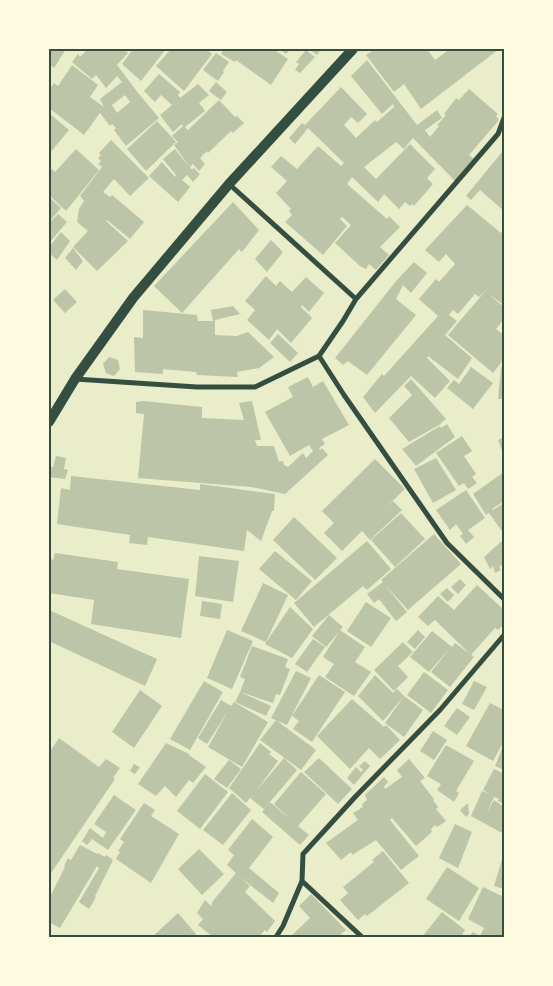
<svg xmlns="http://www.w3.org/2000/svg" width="553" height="986" viewBox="0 0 553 986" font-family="Bitter,serif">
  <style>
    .building { fill: #bcc5a7; fill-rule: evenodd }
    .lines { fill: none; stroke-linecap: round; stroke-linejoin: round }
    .minor { stroke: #344e41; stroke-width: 5 }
    .secondary { stroke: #344e41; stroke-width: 10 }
    .neatline { fill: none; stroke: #344e41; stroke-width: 2 }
  </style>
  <rect width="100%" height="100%" fill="#e9edc9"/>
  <path class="building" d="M49,49H66L54,68L49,64Z
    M88,49H124L128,53L117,65L139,94L159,118L126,146L114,130L116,128L112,124L110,126L100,113L84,135L49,108V90L54,83L58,86L72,65L98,85L90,97L104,107L100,99L122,82L117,76L106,88L96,75L92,79L72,62L78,54L80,57ZM125,95L130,102L117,113L112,105Z
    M133,49H166L141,81L122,64Z
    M171,49H206L212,54L184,91L156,66Z
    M224,49H273L288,59L271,85L236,60L235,62L221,54Z
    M279,49H290L286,54Z
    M304,49H309L308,52L315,57L300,73L295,70L299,64L296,62L306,50Z
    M309,49H321L317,55Z
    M375,49H427L435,60L450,49H499L421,109L404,84L394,92L366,55Z
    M216,53L229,62L223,71L224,72L218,81L203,70Z
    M367,60L417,125L437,110L442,118L425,130L430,137L439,126L437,125L446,115L444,114L456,98L459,100L469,89L498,114L496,116L499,120L469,155L475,160L456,182L413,138L404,149L396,142L364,167L376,179L410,144L435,169L427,178L433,184L414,206L412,204L410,206L405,202L399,209L384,194L378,202L352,177L347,184L387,219L389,216L400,227L380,247L389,255L376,270L369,264L366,269L360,266L335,243L351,225L342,217L340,219L347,226L323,255L285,222L292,215L289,211L291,209L276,193L287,181L271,167L281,156L297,169L318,146L341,166L344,163L308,128L295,144L289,138L302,123L305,125L341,87L367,114L358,123L351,117L344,125L356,138L375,120L377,122L394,107L393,104L382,114L351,76Z
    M159,74L180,92L178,95L180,98L198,84L209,95L199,103L205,111L185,127L188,130L219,100L235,117L237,116L244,123L233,133L231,131L208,153L207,151L200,158L205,164L199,171L193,164L190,167L174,145L178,142L172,136L183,126L182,124L173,132L160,115L172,105L161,95L155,102L144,91Z
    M216,82L227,92L221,100L209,91Z
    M49,113L69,130L49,154Z
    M157,121L176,142L146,171L127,149Z
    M111,140L149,178L130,196L114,179L103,192L110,197L112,195L144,222L130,239L107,220L106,221L128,241L97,271L73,247L88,231L77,222L79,209L84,201L80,196L102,167L98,164L101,161L98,158L101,155L99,153Z
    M76,149L99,170L66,211L49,195V173L52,169L55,172Z
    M175,149L193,171L192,169L194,168L200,174L193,182L187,175L182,180L190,187L178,202L149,176L162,162L175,177L176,175L163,159Z
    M502,152L504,154V211L480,190L471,200L466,196Z
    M49,197L61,208L49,222Z
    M233,202L259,230L242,252L239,249L182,313L154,286Z
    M467,205L501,233L504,229V305L487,293L504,307V319L496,329L504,335V359L493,373L448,335L487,289L479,297L475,294L458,314L453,310L449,315L457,321L445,335L472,358L458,379L428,356L427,358L450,381L435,398L411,376L375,413L363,397L382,374L384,376L438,316L419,299L436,279L439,282L455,264L446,254L439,262L425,250Z
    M58,214L67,222L50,242L49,241V223Z
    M61,232L70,241L57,260L49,253V247Z
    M271,240L283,252L267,272L255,259Z
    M73,248L83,261L76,270L65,258Z
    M414,262L427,273L411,293L403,285L396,299L416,315L367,375L348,361L343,365L335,358L397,280Z
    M266,276L276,286L280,281L292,292L306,277L324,293L309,312L302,305L301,307L312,318L291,343L277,329L269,340L247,320L255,310L245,301Z
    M65,289L77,302L65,313L53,300Z
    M233,306L240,314L215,320V335L237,336L248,332L274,357L259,368L237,372L238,377L197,375L196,372L163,369V374L135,372L134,337L143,338V310L197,315L198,321H213L211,310Z
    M278,334L298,353L290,362L270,343Z
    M109,357L118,360L120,369L114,376L106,373L103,364Z
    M471,367L493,383L473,409L447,388L454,380L459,384Z
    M501,367L504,368V399H498Z
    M308,377L313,387L323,381L349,425L322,439L325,444L319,448L320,450L322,448L328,455L285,494L251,487L138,478L144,414L136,413V402L143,401L202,407V418L244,420L239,403L252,401L261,440H255L257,446H274L279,462L283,461L284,465L288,467L303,453L306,458L313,451L309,445L290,456L265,412L293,397L288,387Z
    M411,379L446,419L439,425L409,442L389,418L412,395L404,386Z
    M447,424L455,437L416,466L402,449L440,426L441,428Z
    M462,436L472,451L464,456L476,474L472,477L477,483L468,489L464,483L459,486L436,453Z
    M504,437V456L498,440Z
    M56,456L66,458L64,469L68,470L65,479L49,477V467H53Z
    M436,458L456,490L433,503L414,469Z
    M375,459L405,489L379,514L393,501L402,510L370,540L362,531L342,551L324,533L334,523L322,511Z
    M504,472V501L492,509L493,510L504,503V534L489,513L486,515L473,494Z
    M71,476L200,490V484L275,494L274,511H272L261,541L247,530L244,551L148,537L147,545L129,543L130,535L57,524L61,488L70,490Z
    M466,490L485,518L468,530L474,537L466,544L460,536L463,534L456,524L450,530L436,510Z
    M401,513L425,539L395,567L371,540Z
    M294,517L337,558L315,580L273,540Z
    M434,534L461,564L408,610L385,585L407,612L396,621L379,599L374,603L367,594L383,582L381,580Z
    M504,539V563L499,567L501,570L495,573L493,566L490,569L484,557Z
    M367,541L391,569L367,590L363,586L314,627L294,603Z
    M275,551L312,581L296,600L259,569Z
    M55,553L118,562L117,569L189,579L181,638L91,624L94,600L49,593V555L53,561Z
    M199,556L239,561L233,602L195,596Z
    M460,579L466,585L458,594L451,587Z
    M263,583L288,595L266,642L241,631Z
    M477,585L504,610V624L498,630L495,628L471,655L435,620L428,626L418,617L438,596L454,610Z
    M447,588L454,595L448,602L440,594Z
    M202,601L222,604L220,619L200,616Z
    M366,602L391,618L371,647L347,631Z
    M290,607L313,629L292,658L265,644Z
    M49,610L157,659L145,686L49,641Z
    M329,615L343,627L340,630L365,647L355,662L371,672L354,696L325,677L334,664L323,657L339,632L326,647L312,636Z
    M227,630L253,641L232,689L207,678Z
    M418,630L425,637L415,649L407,642Z
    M432,631L452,647L455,643L474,657L450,687L431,672L450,648L429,672L410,657Z
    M313,639L325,647L307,672L295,664Z
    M403,642L413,652L398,666L408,677L394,691L374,670Z
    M252,646L288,659L285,667L290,669L280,695L276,694L273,703L240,692L245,679L240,677Z
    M296,671L311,678L287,725L271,718Z
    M424,672L448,690L431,713L407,695Z
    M319,675L345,692L312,742L293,729L299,721L292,716Z
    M375,675L393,693L397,689L404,696L383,721L358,696Z
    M204,681L223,692L190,750L170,739Z
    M474,681L487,687L474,710L462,704Z
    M140,690L162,706L134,748L112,732Z
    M240,692L271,706L266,716L235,702Z
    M404,696L423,710L404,737L385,723Z
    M352,699L384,727L386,725L400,740L380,759L369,748L350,769L317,736Z
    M221,700L231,706L234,702L268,722L242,767L208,747L228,711L207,744L198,738Z
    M490,703L504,710V741L493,761L466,746Z
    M457,708L470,717L457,735L444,726Z
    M276,720L316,750L301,770L260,740Z
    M433,731L447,740L434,760L420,751Z
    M59,738L99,767L106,759L120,768L113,778L115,779L49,876V753Z
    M166,743L189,754V755L206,767L193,783L189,780L176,797L165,786L156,796L138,784Z
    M260,743L271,752L269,754L278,761L257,790L284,758L297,770L264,809L250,798L246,803L229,788Z
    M504,744V770L495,766Z
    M446,745L474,761L456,791L459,793L454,802L437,790L441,784L427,776Z
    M319,758L352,789L338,804L304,772Z
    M409,759L425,778L420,781L434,799L433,800L438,807L436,809L446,821L437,827L435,825L431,829L432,832L416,846L392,818L390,820L419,856L401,870L376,840L352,855L351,852L341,860L326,843L358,820L353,813L363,807L362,804L367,800L365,795L384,777L388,782L384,787L385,789L402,777L397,770Z
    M229,760L241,769L227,788L214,779Z
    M365,761L370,766L354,785L347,778L356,767L361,772L363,770L359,766Z
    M134,764L140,767L135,774L130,771Z
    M494,769L504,774V804L498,801L499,799L494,797L487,813L494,800L504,807V834L471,816L482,791L490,794L483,790Z
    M301,772L326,794L298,826L309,835L300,845L262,812L270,802L291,820L274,804Z
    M205,774L228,792L200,829L177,811Z
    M232,793L251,810L223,845L203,830Z
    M114,795L136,810L108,850L92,839L87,845L82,841L90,828L103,838L106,832L94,824Z
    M144,803L155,810L151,816L179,834L151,883L116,859L120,852L118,851L124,842L120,839Z
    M468,803L469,814L466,817L460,810Z
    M252,819L273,837L249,868L279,893L273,903L239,876L250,886L245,892L275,921L267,932L265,930L259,937H213L198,925L203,919L197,913L205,900L211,906L213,901L236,873L227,865L234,855L228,850Z
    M455,824L472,832L458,868L439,858Z
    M80,845L97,854L98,853L105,857L106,855L113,860L95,896L96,897L89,909L79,902L99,868L97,866L60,928L49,922V899L65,867L64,866L68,858L71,860Z
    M199,849L224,874L202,895L178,869Z
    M383,851L409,883L367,916L365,914L358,920L340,900L348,893L343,887L374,862L372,860Z
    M504,853V889L494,886Z
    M447,867L479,888L459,921L426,899Z
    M483,887L504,897V937H469L473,932L480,936L484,928L468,919Z
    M311,894L346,930L338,937H290L310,918L299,906Z
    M442,912L465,930L462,935L466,937H422Z
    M178,913L196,934L192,937H152Z"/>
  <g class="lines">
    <path class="minor" d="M229,184L356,299
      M319,356L344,395L447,543L504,599
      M75,379L197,387H255L319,356L343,321L356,299L498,134L504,118
      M302,881L362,937
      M276,937L283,926L302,881L303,854L356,796L440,710L504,635"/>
    <path class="secondary" d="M49,422L75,379L133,298L229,184L353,49"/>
  </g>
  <rect width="553" height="986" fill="none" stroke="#fefae0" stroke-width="100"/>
  <rect x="50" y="50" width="453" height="886" class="neatline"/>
</svg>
